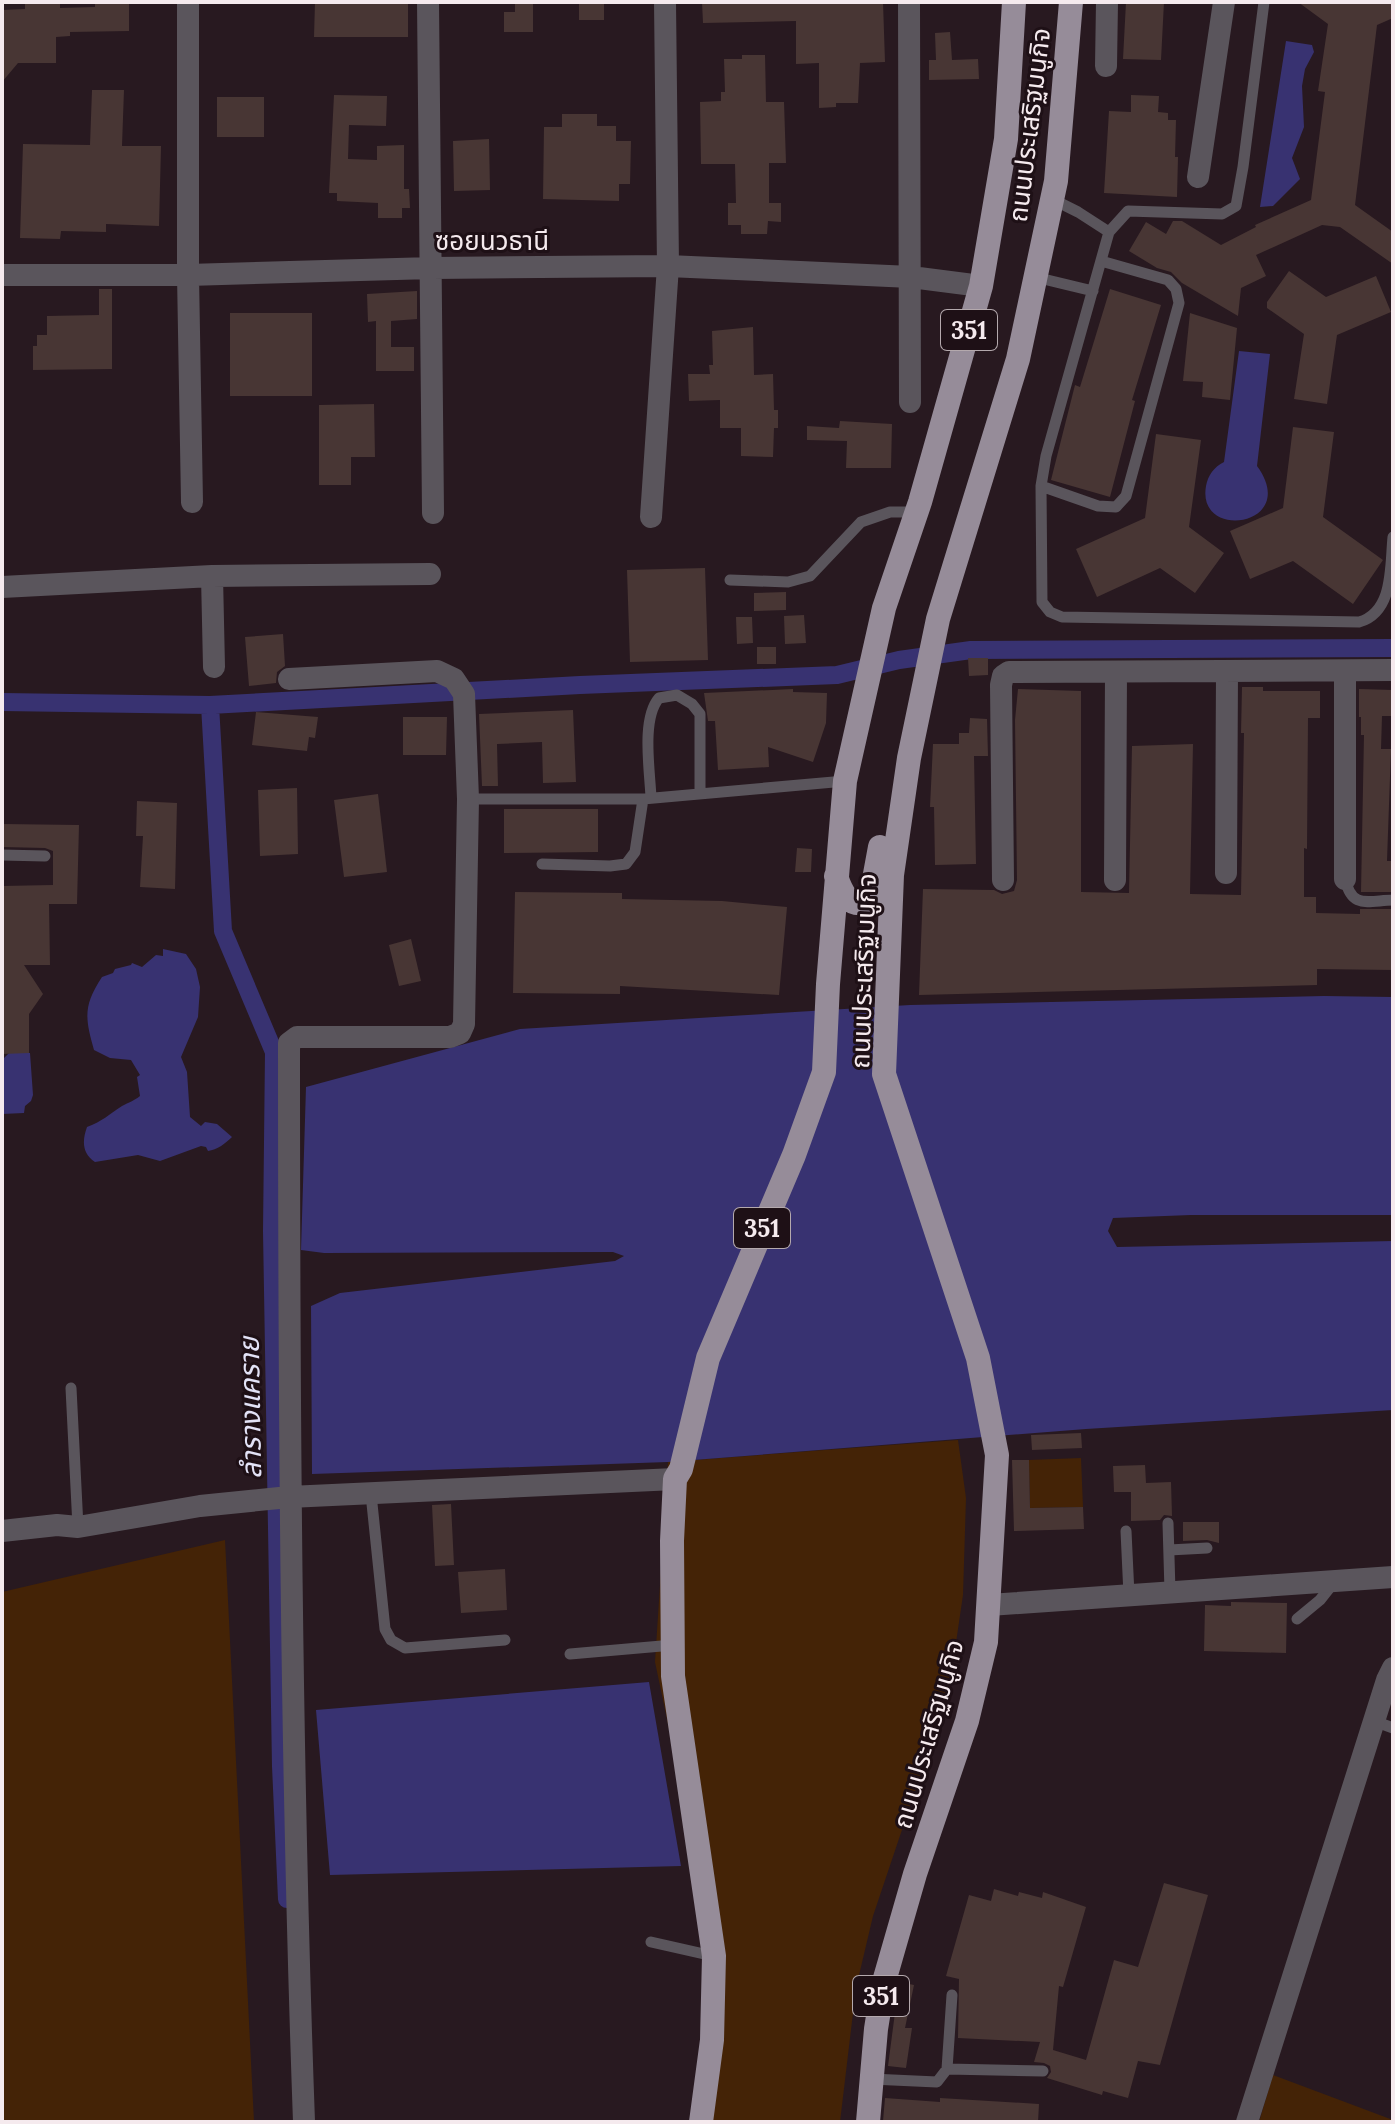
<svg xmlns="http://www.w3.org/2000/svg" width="1395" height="2124" viewBox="0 0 1395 2124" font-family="Lora,'Noto Sans Thai',serif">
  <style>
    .green { fill: #442306 }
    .water { fill: #383271 }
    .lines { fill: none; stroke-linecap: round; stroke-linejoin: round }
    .canal { stroke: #383271; stroke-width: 18 }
    .building { fill: #483634 }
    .lane { stroke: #5a555c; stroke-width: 11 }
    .street { stroke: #5a555c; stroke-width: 22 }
    .primary { stroke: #968c99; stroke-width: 24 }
    .labels { text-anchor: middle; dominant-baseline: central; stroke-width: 6; stroke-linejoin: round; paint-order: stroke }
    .shield { fill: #1e1016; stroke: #b4a9ad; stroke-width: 2 }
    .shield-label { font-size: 24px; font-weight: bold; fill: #f5eaee }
    .street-label { font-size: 26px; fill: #f5eaee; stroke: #1e1016 }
    .water-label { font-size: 28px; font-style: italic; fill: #e2e2f6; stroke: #1e1016 }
  </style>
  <rect width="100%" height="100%" fill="#281920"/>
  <path class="green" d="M958,1440L966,1498L963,1595L949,1690L873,1916L856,1988L840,2122H705L721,1976L655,1662L668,1462Z
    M1081,1458L1083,1507L1030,1508L1029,1460Z
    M225,1540L254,2122H2V1592Z
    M1273,2075L1393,2120V2122H1259Z"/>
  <path class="water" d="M1286,41L1312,45L1314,52L1305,69L1302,86L1304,127L1292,158L1300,179L1273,206L1260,207Z
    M1239,351L1270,354L1257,466C1301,526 1196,542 1206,486C1208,475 1214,467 1224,462Z
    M163,949L186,954L196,969L200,987L198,1017L181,1057L187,1072L190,1117L201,1126L205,1122L217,1124L232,1137C226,1143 217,1150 208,1151L206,1147L201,1146L160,1161L138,1155L95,1162C82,1153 82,1141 87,1127C103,1121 108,1115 122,1106C129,1102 134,1101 140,1096L137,1077L140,1075L131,1060L110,1058L94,1050C85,1018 83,1006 102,977L113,973L115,969L131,965L132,963L142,967L156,955L163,956Z
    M1324,996L1393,997V1215H1191L1113,1218L1108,1231L1117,1247L1393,1241V1410L1086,1429L668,1462L312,1474L311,1306L340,1293L615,1261L624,1256L613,1252L324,1253L301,1250L306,1087L520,1029L910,1005Z
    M9,1053H30L33,1095L31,1101L25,1106L24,1113L2,1114V1060Z
    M649,1682L681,1866L330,1875L316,1710Z"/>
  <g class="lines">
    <path class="canal" d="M2,702L210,705L580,685L837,675L899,660L971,650L1393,648
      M210,705L223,931L274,1052L272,1231L281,1766L287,1899"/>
  </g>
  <path class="building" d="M25,2H60V8L95,7V2H129V31L70,32V36L56,37V63H18L2,82V10L25,9Z
    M315,2H408V37H314Z
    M515,2H533V32H504V12H515Z
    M579,2H604V20H579Z
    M702,2H883L885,62L860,63L858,103H836V107L819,108V63L796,64V21L703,23Z
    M1126,2H1164L1161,60L1123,59Z
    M1298,2H1393V18L1377,25L1355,205L1393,232V264L1340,227L1322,225L1256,255L1266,276L1241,288L1238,316L1182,283L1171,272L1157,268L1129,251L1146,222L1166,234L1173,221H1182L1221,245L1256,227L1255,225L1311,200L1325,92L1318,91L1328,24Z
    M950,32L952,60L978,59L979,79L929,80V60H936L935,33Z
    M742,55H765L766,102H784L786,163H769V203H781V222L768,221L767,234H741V225H728V203H736L735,164H701L700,102L721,101V92H725L724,59H742Z
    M92,90H124L122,146H161L159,226L106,224V232L61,231L60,239L20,238L23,144L90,145Z
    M334,95L387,96L386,126L349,125L348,159L377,160V146L404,145V189H409L410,208H402V218H378V203L337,201V193H329Z
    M1131,95L1159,96L1158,112L1168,113V120H1176L1175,157H1178L1177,197L1104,193L1109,111L1131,112Z
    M217,97H264V137H217Z
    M562,114H597V126H616V141H631L630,184H619V201L543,199L544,127H562Z
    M489,139L490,190L454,191L453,141Z
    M1289,271L1326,297L1376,276L1391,312L1337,335L1327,404L1294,399L1304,334L1267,308V302Z
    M99,289H112V369L33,370V346H37V335H47V316L99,315Z
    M1110,289L1161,305L1132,400L1135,401L1110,497L1051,480L1075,385L1080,387Z
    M417,291V319L391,321V347H414V371H376V321L368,322L367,294Z
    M230,313H312V396H230Z
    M1190,313L1237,328L1230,400L1202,397L1203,382L1183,381Z
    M753,327L754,375L773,374L774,410H778V428H774L773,457L741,456V428H720V400L689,401L688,374H710L709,365H713L712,331Z
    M374,404L375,457H351V485H319V405Z
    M840,421L892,424L891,468H846L847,441L807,440V426L839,428Z
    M1293,427L1334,432L1323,517L1383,560L1353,604L1293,561L1250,579L1230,531L1283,508Z
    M1156,434L1201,440L1189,527L1224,553L1195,593L1160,568L1097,597L1076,549L1145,518Z
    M705,568L708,660L630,662L627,570Z
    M786,592V610L754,611V593Z
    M804,615L806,643L785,644L784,616Z
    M736,617H752L753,643L737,644Z
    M283,634L285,666L277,672L276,683L249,686L245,637Z
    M757,647H776V664H757Z
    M968,658H988V675L969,676Z
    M1242,687H1263V691H1320V718H1308L1307,849L1304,848V897H1316V913L1360,914V909H1393V970L1317,969V985L919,995L923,889L994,890L1002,894L1014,891L1017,880L1015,720L1018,689L1081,691V892L1129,893L1132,746L1193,744L1190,894L1241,895L1244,733H1241Z
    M793,689V692L827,693L826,723L813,762L768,747L769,767L718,770L715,721H708L704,693Z
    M1359,689L1393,690V716H1382L1381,749H1391L1387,861H1393V892H1361L1364,735H1361V717H1359Z
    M573,710L576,782L543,783L542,742L497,744L498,786H482L479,714Z
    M256,712L318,717L315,738L309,737L307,751L252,745Z
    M403,717H447L446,755H403Z
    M970,718L987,719L988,756H974L976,864L935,865L934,807H930L933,744H959V733H969Z
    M297,788L298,854L260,856L258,790Z
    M378,794L387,872L344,877L334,800Z
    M137,801L177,803L175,889L140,887L143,836H136Z
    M504,809H598V852L504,853Z
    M2,824L79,825L77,904H49L50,965H24L43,994L29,1014V1053L2,1054V886L53,885V851L45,848L2,847Z
    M797,848L812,849L811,872H795Z
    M515,892L622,893V899L722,901L787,907L779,995L620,986V994L513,993Z
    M411,939L421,981L399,986L389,945Z
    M1081,1433L1082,1448L1032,1450L1031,1435Z
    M1012,1460H1029L1030,1508L1083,1507L1084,1529L1014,1531Z
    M1145,1465L1146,1483L1171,1482L1172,1516L1164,1515L1160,1520L1131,1521V1492H1114L1113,1466Z
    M451,1504L454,1565L435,1566L432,1505Z
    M1183,1522H1219V1543L1207,1540L1183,1541Z
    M505,1569L507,1610L461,1613L458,1572Z
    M1231,1602L1287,1603L1286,1653L1204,1651L1205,1605L1231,1606Z
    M1164,1883L1208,1895L1160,2065L1138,2061L1128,2098L1103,2091L1102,2095L1047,2078L1051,2072L1050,2066L1044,2063L1034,2062L1040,2042L958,2038L959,1979L946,1976L969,1895L991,1901L994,1889L1018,1896L1019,1892L1042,1898L1043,1892L1086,1907L1063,1987L1059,1986L1053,2050L1086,2060L1114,1960L1138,1967Z
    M899,1982L914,1985L905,2028H912L906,2068L888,2066Z
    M885,2098L940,2102V2098L1039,2104L1038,2122L883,2121Z"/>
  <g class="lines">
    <path class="lane" d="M1264,2L1243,167L1236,206L1222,214L1128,211L1109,232L1046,456L1041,486L1042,602L1050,612L1062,617L1359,622C1394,612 1390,566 1393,537
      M1052,199L1078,212L1109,232
      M1035,277L1093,291
      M1041,486L1098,506L1116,507L1126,496L1179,303L1176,289L1168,280L1101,261
      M730,580L788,582L810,576L861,522L890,512H916
      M651,798C650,771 641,719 659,698L677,695L692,704L700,714V794
      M468,799H643L845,781
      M2,855L45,856
      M542,864L610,866L626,864L635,852L643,799
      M1345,879C1352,909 1366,901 1393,900
      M71,1388L78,1527
      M371,1494L385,1629L391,1640L405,1648L505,1640
      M1168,1523L1170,1591
      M1126,1531L1129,1595
      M1169,1550L1207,1548
      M1297,1619L1320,1600L1335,1581
      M570,1654L673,1645
      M1374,1721L1393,1728
      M651,1942L713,1956
      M947,2069L952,1995
      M871,2079L937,2082L947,2069L1043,2071"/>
    <path class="street" d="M188,2V275L192,502
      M428,2L433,513
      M909,2L910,402
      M1106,66L1107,2
      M1198,177L1224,2
      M2,275H188L432,268L668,266L911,277L981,286
      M651,517L668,266L665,2
      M212,576L214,667
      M2,587L212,576L430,574
      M1345,671V879
      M289,679L437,671L454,679L464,694L468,799L464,1024L460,1033L450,1037H297L289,1043C289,1403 291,1762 304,2122
      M1226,873L1227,672
      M1003,880L1001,685L1003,676L1009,672L1393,670
      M1115,880L1116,672
      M2,1531L57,1525L78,1527L200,1506L289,1497L675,1479
      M989,1605L1393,1577
      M1247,2122L1387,1680L1393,1668"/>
    <path class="primary" d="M836,876C842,894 849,909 870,901L880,847
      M701,2122L712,2040L714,1956L673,1676L672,1541L675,1479L681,1469L708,1358L794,1155L824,1072L828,984L845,781L884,608L920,502L981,286L1006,139L1014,2
      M868,2122L876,2029L883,1985L915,1874L967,1721L986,1642L997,1455L978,1358L884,1074L892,875L909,758L938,619L1018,359L1056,181L1071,2"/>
  </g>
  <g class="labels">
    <g class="shield">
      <rect x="941" y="310" width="56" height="40" rx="6"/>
      <rect x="734" y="1208" width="56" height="40" rx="6"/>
      <rect x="853" y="1976" width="56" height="40" rx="6"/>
    </g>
    <g class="shield-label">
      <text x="969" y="330">351</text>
      <text x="762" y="1228">351</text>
      <text x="881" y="1996">351</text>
    </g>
    <g class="street-label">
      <text transform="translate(1029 125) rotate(-83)">ถนนประเสริฐมนูกิจ</text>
      <text x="492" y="240">ซอยนวธานี</text>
      <text transform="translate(863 971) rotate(-88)">ถนนประเสริฐมนูกิจ</text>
      <text transform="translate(928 1734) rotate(-74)">ถนนประเสริฐมนูกิจ</text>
    </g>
    <g class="water-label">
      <text transform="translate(250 1408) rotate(-91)">ลำรางแคราย</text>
    </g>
  </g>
  <rect width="1395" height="2124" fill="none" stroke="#f5eaee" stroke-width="8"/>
</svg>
